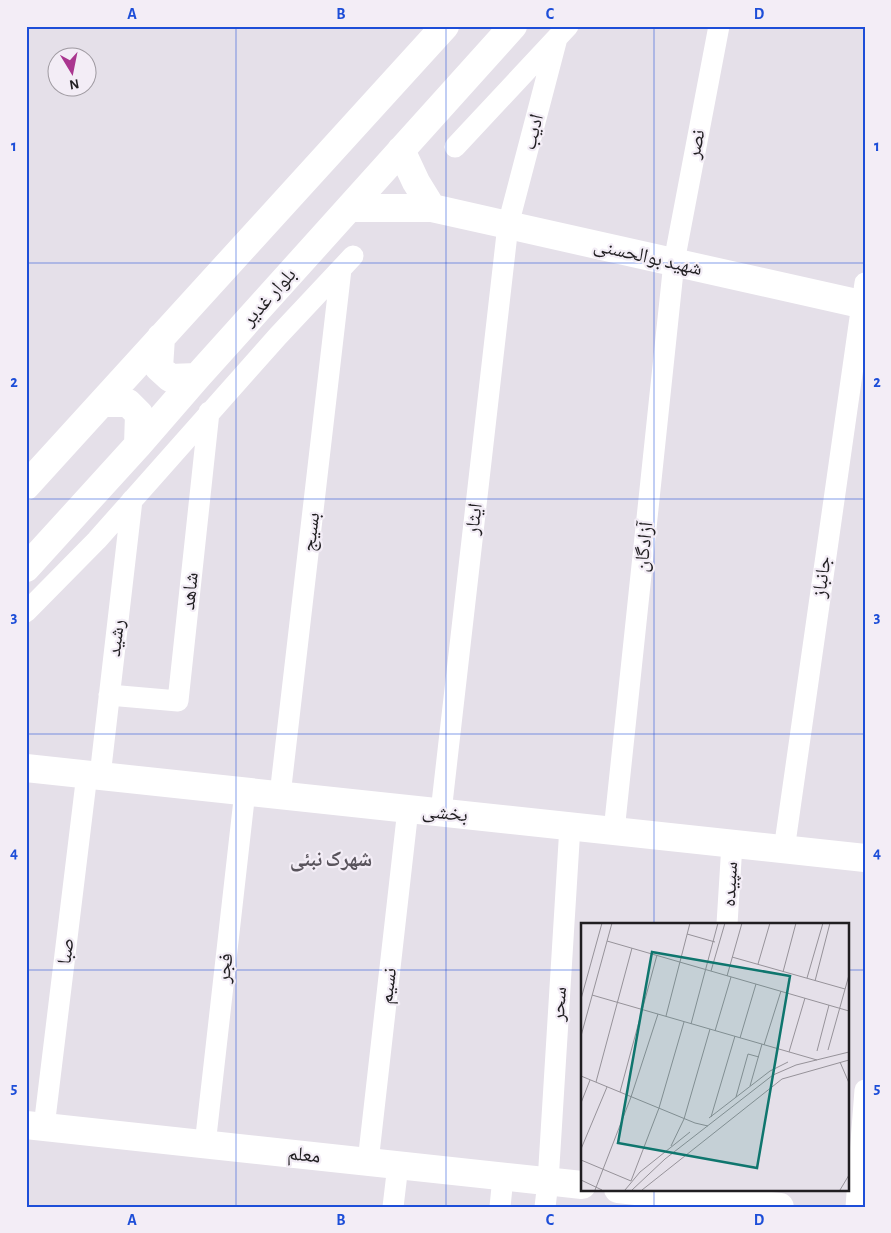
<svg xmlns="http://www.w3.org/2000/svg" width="891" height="1233" viewBox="0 0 891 1233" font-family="'Alegreya Sans','Noto Naskh Arabic',sans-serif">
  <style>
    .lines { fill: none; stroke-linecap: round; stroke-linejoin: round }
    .street { stroke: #fff; stroke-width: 21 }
    .secondary { stroke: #fff; stroke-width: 28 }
    .grid { fill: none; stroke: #1d4ed8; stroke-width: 1; stroke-opacity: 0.55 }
    .labels { text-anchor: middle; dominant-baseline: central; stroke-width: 4.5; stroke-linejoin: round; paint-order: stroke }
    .street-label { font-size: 20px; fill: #201e21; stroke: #f3edf6 }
    .neighbourhood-label { font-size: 21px; font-weight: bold; fill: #58535b; stroke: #f3edf6 }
    .inset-road { fill: none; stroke: #969299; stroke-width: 1 }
    .view { fill: #0f766e; fill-opacity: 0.15; stroke: #0f766e; stroke-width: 2.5 }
    .inset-edge { fill: none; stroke: #201e21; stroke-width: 2.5 }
    .neatline { fill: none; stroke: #1d4ed8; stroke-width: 2 }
    .grid-label { font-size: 16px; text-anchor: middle; font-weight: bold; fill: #1d4ed8 }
  </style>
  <rect width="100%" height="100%" fill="#e5e0e9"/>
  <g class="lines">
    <path class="street" d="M455,147L568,26
      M26,612L97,540L278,336L353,256
      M109,695L178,701L209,412
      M100,776L132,500
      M280,795L341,269
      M441,812L508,225L557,38
      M614,831L674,262L719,26
      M784,850L865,283
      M727,924L732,844
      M44,1127L87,774
      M205,1145L245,791
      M368,1162L408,809
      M393,1207L398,1165
      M500,1207L503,1177
      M545,1207L548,1182L570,826
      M856,1207L865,1090"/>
    <path class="secondary" d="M401,150L416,182L432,208
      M350,208H432L865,305
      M161,337L159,368L170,378L197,377
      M102,403H128L139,414L138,445
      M26,486L445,26
      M26,568L138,445L197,377L513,26
      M26,768L865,858
      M26,1125L582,1185
      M618,1189L780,1207"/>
  </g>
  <path class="grid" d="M236,26V1207M446,26V1207M654,26V924M26,263H865M26,499H865M26,734H865M26,970H582M847,970H865M654,1189V1207"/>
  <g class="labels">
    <g class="street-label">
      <text transform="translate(533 132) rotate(-76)">ادیب</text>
      <text transform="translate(696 144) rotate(-79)">نصر</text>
      <text transform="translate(648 257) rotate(13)">شهید بوالحسنی</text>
      <text transform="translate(269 297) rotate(-48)">بلوار غدیر</text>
      <text transform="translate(474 519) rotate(-83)">ایثار</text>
      <text transform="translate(311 532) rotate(-83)">بسیج</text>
      <text transform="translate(644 547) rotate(-84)">آزادگان</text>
      <text transform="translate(822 577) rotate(-82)">جانباز</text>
      <text transform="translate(190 591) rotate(-84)">شاهد</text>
      <text transform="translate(116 638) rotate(-83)">رشید</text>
      <text transform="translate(445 813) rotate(6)">بخشی</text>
      <text transform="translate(730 884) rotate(-87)">سپیده</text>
      <text transform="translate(66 951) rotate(-83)">صبا</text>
      <text transform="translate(225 968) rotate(-83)">فجر</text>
      <text transform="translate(388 986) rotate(-83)">نسیم</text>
      <text transform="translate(559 1004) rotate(-86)">سحر</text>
      <text transform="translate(304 1155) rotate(6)">معلم</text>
    </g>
    <g class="neighbourhood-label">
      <text x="331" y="859">شهرک نبئی</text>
    </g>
  </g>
  <g transform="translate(581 923)">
    <rect width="268" height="268" fill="#e5e0e9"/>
    <path class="inset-road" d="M106,11L134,19M26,18L268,88M151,34L264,66M177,41L189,0M130,48L144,0M202,49L215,0M146,53L161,0M226,55L242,0M234,58L249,0M11,72L236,137M0,76L21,0M85,93L109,0M110,101L137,0M134,108L150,54M0,113L31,0M159,115L175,61M183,122L200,68M247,127L268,52M236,128L248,82M208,129L224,75M259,139L268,160M0,153L114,200L127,203M15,159L51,25M169,163L181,121M39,169L76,32M155,174L167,131L178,134M0,180L9,157M130,194L154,113M128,195L189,148L207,139M90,223L103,196L129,106M0,226L26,164M0,237L50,258M0,257L21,267M50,258L78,185L103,99M14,267L50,174L77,91M44,267L59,249L109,209M51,267L84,236L192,152L215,142L268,129M61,267L201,156L268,137M259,267L268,252"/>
    <path class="view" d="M71,29L209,53L176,245L37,220Z"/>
    <rect width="268" height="268" class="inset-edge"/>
  </g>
  <rect width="891" height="1233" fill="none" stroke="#f3edf6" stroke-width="55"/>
  <g transform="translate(72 72) rotate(170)"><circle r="24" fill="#f3edf6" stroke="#9f9aa1"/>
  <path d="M0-4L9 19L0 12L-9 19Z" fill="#aa368f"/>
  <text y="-8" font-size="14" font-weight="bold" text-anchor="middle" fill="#201e21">N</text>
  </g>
  <rect x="28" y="28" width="836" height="1178" class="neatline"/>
  <g class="grid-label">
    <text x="132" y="19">A</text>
    <text x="341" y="19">B</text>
    <text x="550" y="19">C</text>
    <text x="759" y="19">D</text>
    <text x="14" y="151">1</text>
    <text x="877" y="151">1</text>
    <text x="14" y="387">2</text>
    <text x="877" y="387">2</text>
    <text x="14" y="622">3</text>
    <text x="877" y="622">3</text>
    <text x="14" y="858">4</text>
    <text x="877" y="858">4</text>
    <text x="14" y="1093">5</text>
    <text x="877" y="1093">5</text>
    <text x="132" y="1225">A</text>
    <text x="341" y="1225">B</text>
    <text x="550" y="1225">C</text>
    <text x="759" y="1225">D</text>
  </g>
</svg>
